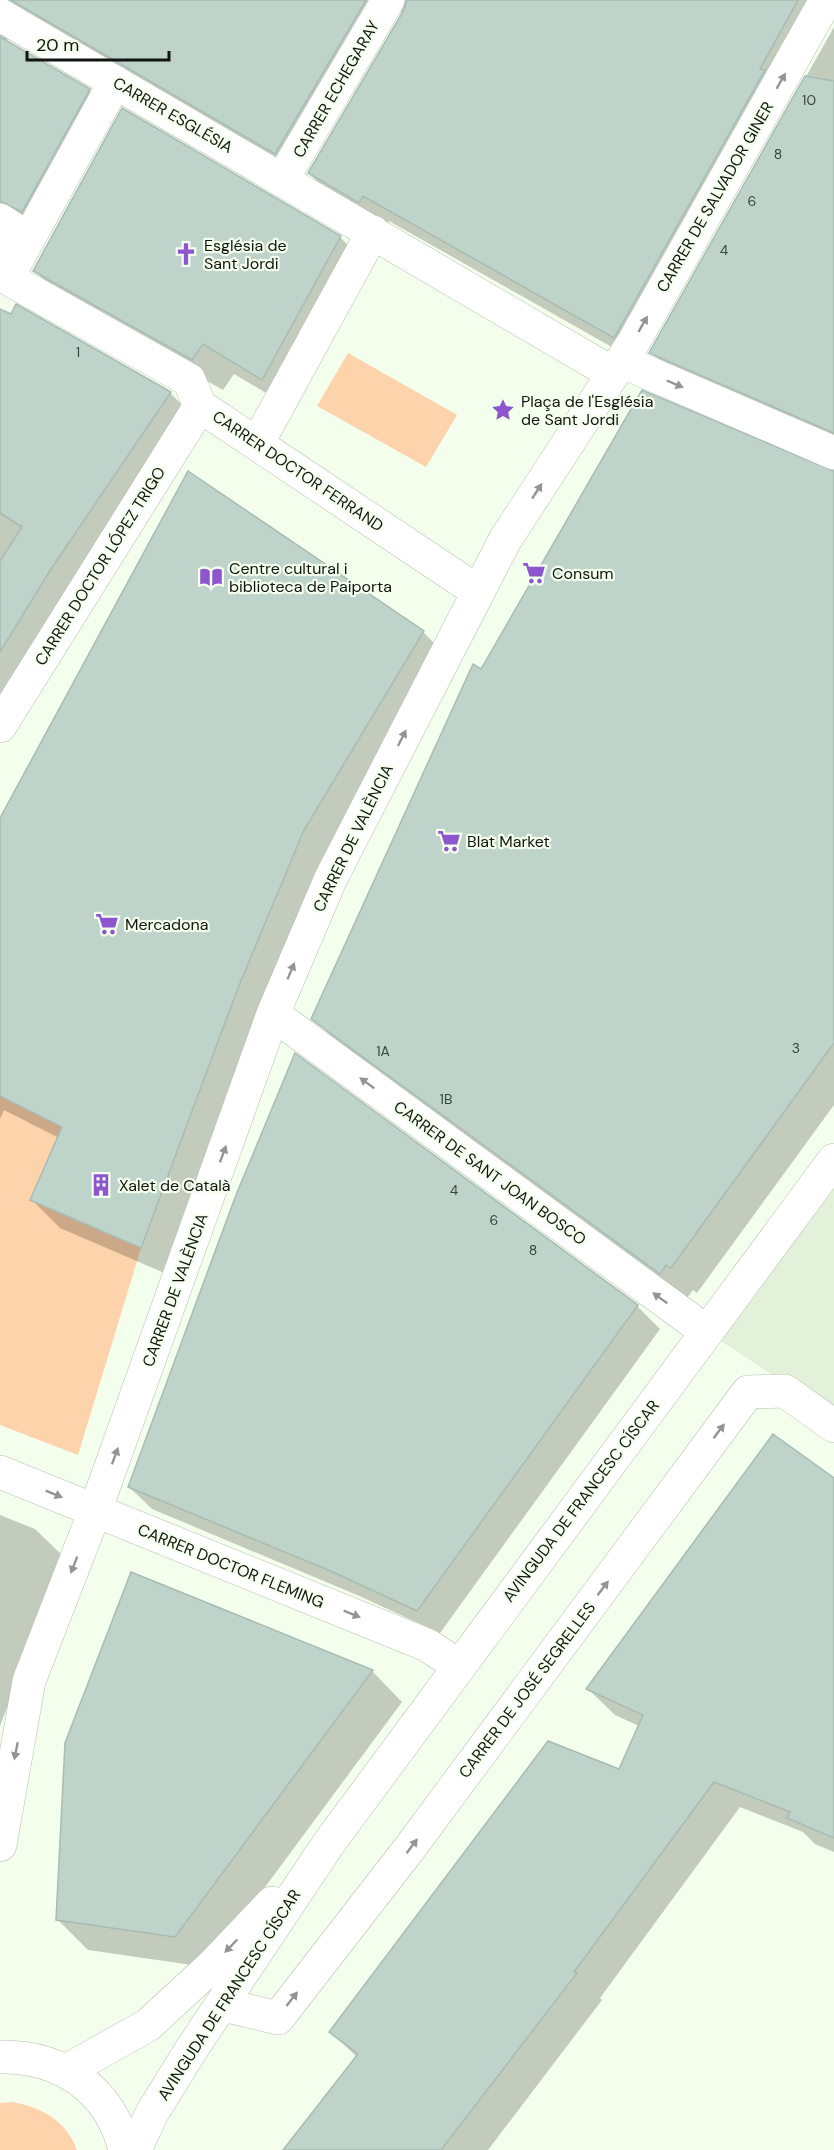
<svg xmlns="http://www.w3.org/2000/svg" width="834" height="2150" viewBox="0 0 834 2150" font-family="'DM Sans',sans-serif">
  <style>
    .built { fill: #e3f1da }
    .green { fill: #fdd3ab }
    .shadow { fill: #0003 }
    .building { fill: #bed3ca; stroke: #a8bcb3; stroke-width: 1.5 }
    .lines { fill: none; stroke-linecap: round; stroke-linejoin: round }
    .street-casing { stroke: #b6c0af; stroke-width: 34 }
    .secondary-casing { stroke: #b6c0af; stroke-width: 34 }
    .street { stroke: #fff; stroke-width: 33 }
    .secondary { stroke: #fff; stroke-width: 33 }
    .oneway { fill: #949593 }
    .labels { text-anchor: middle; dominant-baseline: central; stroke-width: 4.5; stroke-linejoin: round; paint-order: stroke }
    .number-label { font-size: 14px; fill: #3c443e }
    .street-label { font-size: 16px; fill: #11140f; stroke: #f3feec }
    .poi-label { font-size: 16px; fill: #11140f; stroke: #f3feec; text-anchor: start }
  </style>
  <rect width="100%" height="100%" fill="#f3feec"/>
  <path class="built" d="M834,1184V1415L707,1332Z"/>
  <path class="green" d="M348,353L457,415L426,467L317,406Z
    M0,1096L62,1127L170,1171L141,1248L78,1455L0,1425Z
    M13,2102C42,2108 66,2120 77,2150H0V2103Z"/>
  <path class="shadow" d="M0,0H834L640,363L389,221L385,228L335,199L309,173L405,9L397,16L301,179L9,32L7,42L89,90L115,116L48,237L0,227Z
    M834,27V446L677,378L651,352Z
    M340,237L370,268L293,409L234,374L223,390L65,301L35,271Z
    M0,310L170,393L198,420L0,719Z
    M834,473V1105L697,1293L693,1290L686,1299L339,1044L313,1018L481,671Z
    M423,632L451,660L265,1017L169,1275L60,1228L32,1200L59,1138L4,1110L0,1119V822Z
    M637,1306L660,1329L440,1633L357,1595L152,1509L129,1487Z
    M834,1479V1852L815,1844L803,1832L740,1807L600,1998L602,2000L488,2150H285L357,2057L331,2032L620,1771L639,1726L615,1715L588,1689Z
    M0,1515L35,1529L64,1557L0,1726Z
    M131,1574L372,1671L402,1702L206,1967L88,1950L58,1920Z"/>
  <path class="building" d="M11,0H366L275,154Z
    M407,0H798L760,69L765,70L614,338L363,196L359,203L308,173L404,10Z
    M0,37L90,89L22,212L0,201Z
    M805,76L834,81V433L649,353Z
    M122,108L341,236L262,380L203,344L192,360L33,271Z
    M16,304L171,392L51,569L0,652V561L22,527L0,513V309L11,314Z
    M642,390L834,471V1043L671,1268L666,1265L660,1274L311,1019L473,664L481,669Z
    M188,471L424,631L304,830L238,988L141,1248L30,1200L62,1127L0,1096V818Z
    M295,1053L638,1305L417,1611L333,1572L128,1487L236,1195Z
    M773,1434L834,1478V1838L787,1818L790,1812L714,1782L574,1972L577,1973L441,2150H283L358,2054L329,2032L548,1741L619,1769L643,1715L586,1689Z
    M131,1572L373,1670L175,1937L56,1920L65,1743Z"/>
  <g class="lines">
    <g class="street-casing">
      <path id="street" d="M0,15L612,373
        M283,178L388,0
        M0,220L15,230L0,252
        M0,274L189,380L200,406L477,591
        M8,276L115,82
        M621,361L834,453
        M257,444L373,232
        M0,726L200,406
        M273,1014L707,1332
        M0,1472L427,1645L459,1666
        M0,1845L29,1681L95,1511L273,1014L331,878L505,540L633,343L826,0
        M223,2005L278,2018L409,1849L748,1392L785,1391L834,1426"/>
    </g>
    <g class="secondary-casing">
      <path id="secondary" d="M0,2057C61,2056 110,2089 125,2150
        M66,2071L148,2025L214,1964L272,1903
        M135,2150L152,2113L191,2050L329,1843L834,1160"/>
    </g>
    <use href="#street" class="street"/>
    <use href="#secondary" class="secondary"/>
  </g>
  <defs><path id="oneway-solid" d="M-6-.8H1V-3.2L6.5 0L1 3.2V.8H-6Z" transform="scale(1.5)"/></defs>
  <g class="oneway">
    <use href="#oneway-solid" transform="translate(781 81) rotate(-60)"/>
    <use href="#oneway-solid" transform="translate(643 324) rotate(-60)"/>
    <use href="#oneway-solid" transform="translate(675 384) rotate(23)"/>
    <use href="#oneway-solid" transform="translate(537 491) rotate(-57)"/>
    <use href="#oneway-solid" transform="translate(402 738) rotate(-63)"/>
    <use href="#oneway-solid" transform="translate(291 971) rotate(-67)"/>
    <use href="#oneway-solid" transform="translate(367 1083) rotate(-144)"/>
    <use href="#oneway-solid" transform="translate(223 1154) rotate(-70)"/>
    <use href="#oneway-solid" transform="translate(660 1298) rotate(-144)"/>
    <use href="#oneway-solid" transform="translate(719 1431) rotate(-53)"/>
    <use href="#oneway-solid" transform="translate(115 1456) rotate(-70)"/>
    <use href="#oneway-solid" transform="translate(54 1494) rotate(22)"/>
    <use href="#oneway-solid" transform="translate(74 1565) rotate(111)"/>
    <use href="#oneway-solid" transform="translate(603 1588) rotate(-53)"/>
    <use href="#oneway-solid" transform="translate(352 1614) rotate(22)"/>
    <use href="#oneway-solid" transform="translate(16 1751) rotate(101)"/>
    <use href="#oneway-solid" transform="translate(412 1846) rotate(-53)"/>
    <use href="#oneway-solid" transform="translate(231 1946) rotate(134)"/>
    <use href="#oneway-solid" transform="translate(292 1999) rotate(-52)"/>
  </g>
  <defs>
    <g id="church-bare" transform="scale(1.8)"><path d="M-1.2-6h2.4v3.5h3.3v2.4h-3.3V6h-2.4V-.1h-3.3v-2.4h3.3Z" fill="#8d56ce" stroke="#f3feec" stroke-width="2.5" paint-order="stroke"/></g>
    <g id="sight-bare" transform="scale(1.8)"><path d="M0-6L1.8-2.2L6-1.7L2.9 1.2L3.7 5.4L0 3.3L-3.7 5.4L-2.9 1.2L-6-1.7L-1.8-2.2Z" fill="#8d56ce" stroke="#f3feec" stroke-width="2.5" paint-order="stroke"/></g>
    <g id="supermarket-bare" transform="scale(1.8)"><path d="M-6-5.5h2.5l.6 2H6L4.5 2H-2.5L-4.4-4H-6ZM-1.5 3.2a1.3 1.3 0 1 0 .1 0ZM3 3.2a1.3 1.3 0 1 0 .1 0Z" fill="#8d56ce" stroke="#f3feec" stroke-width="2.5" paint-order="stroke"/></g>
    <g id="library-bare" transform="scale(1.8)"><path d="M-6-4Q-3-5.5-.7-3.5V5Q-3 3-6 4ZM6-4Q3-5.5 .7-3.5V5Q3 3 6 4Z" fill="#8d56ce" stroke="#f3feec" stroke-width="2.5" paint-order="stroke"/></g>
    <g id="building-bare" transform="scale(1.8)"><path d="M-4-6H4V6H1V3H-1V6H-4ZM-2.5-4.3h1.7v1.8h-1.7ZM.8-4.3h1.7v1.8H.8ZM-2.5-1h1.7V.8h-1.7ZM.8-1h1.7V.8H.8Z" fill="#8d56ce" stroke="#f3feec" stroke-width="2.5" paint-order="stroke"/></g>
  </defs>
  <g fill-rule="evenodd">
    <use href="#church-bare" x="186" y="254"/>
    <use href="#sight-bare" x="503" y="410"/>
    <use href="#supermarket-bare" x="534" y="573"/>
    <use href="#library-bare" x="211" y="577"/>
    <use href="#supermarket-bare" x="449" y="841"/>
    <use href="#supermarket-bare" x="107" y="924"/>
    <use href="#building-bare" x="101" y="1185"/>
  </g>
  <g class="labels">
    <g class="number-label">
      <text x="809" y="100">10</text>
      <text x="778" y="154">8</text>
      <text x="752" y="201">6</text>
      <text x="724" y="250">4</text>
      <text x="78" y="352">1</text>
      <text x="796" y="1048">3</text>
      <text x="383" y="1051">1A</text>
      <text x="446" y="1099">1B</text>
      <text x="454" y="1190">4</text>
      <text x="494" y="1220">6</text>
      <text x="533" y="1250">8</text>
    </g>
    <g class="street-label">
      <text transform="translate(336 89) rotate(-60)">CARRER ECHEGARAY</text>
      <text transform="translate(173 115) rotate(30)">CARRER ESGLÉSIA</text>
      <text transform="translate(715 197) rotate(-60)">CARRER DE SALVADOR GINER</text>
      <text transform="translate(298 471) rotate(34)">CARRER DOCTOR FERRAND</text>
      <text transform="translate(100 566) rotate(-58)">CARRER DOCTOR LÓPEZ TRIGO</text>
      <text transform="translate(353 838) rotate(-64)">CARRER DE VALÈNCIA</text>
      <text transform="translate(490 1173) rotate(36)">CARRER DE SANT JOAN BOSCO</text>
      <text transform="translate(175 1290) rotate(-70)">CARRER DE VALÈNCIA</text>
      <text transform="translate(581 1501) rotate(-53)">AVINGUDA DE FRANCESC CÍSCAR</text>
      <text transform="translate(231 1566) rotate(22)">CARRER DOCTOR FLEMING</text>
      <text transform="translate(527 1690) rotate(-53)">CARRER DE JOSÉ SEGRELLES</text>
      <text transform="translate(229 1995) rotate(-57)">AVINGUDA DE FRANCESC CÍSCAR</text>
    </g>
    <g class="poi-label">
      <text x="204" y="245">Església de<tspan x="204" dy="18">Sant Jordi</tspan></text>
      <text x="521" y="401">Plaça de l'Església<tspan x="521" dy="18">de Sant Jordi</tspan></text>
      <text x="229" y="568">Centre cultural i<tspan x="229" dy="18">biblioteca de Paiporta</tspan></text>
      <text x="552" y="573">Consum</text>
      <text x="467" y="841">Blat Market</text>
      <text x="125" y="924">Mercadona</text>
      <text x="119" y="1185">Xalet de Català</text>
    </g>
  </g>
  <path d="M27 51v9h142v-9" fill="none" stroke="#11140f" stroke-width="3"/>
  <text x="36" y="51" font-size="18" fill="#11140f" stroke="#f3feec" stroke-width="4.5" paint-order="stroke">20 m</text>
</svg>
